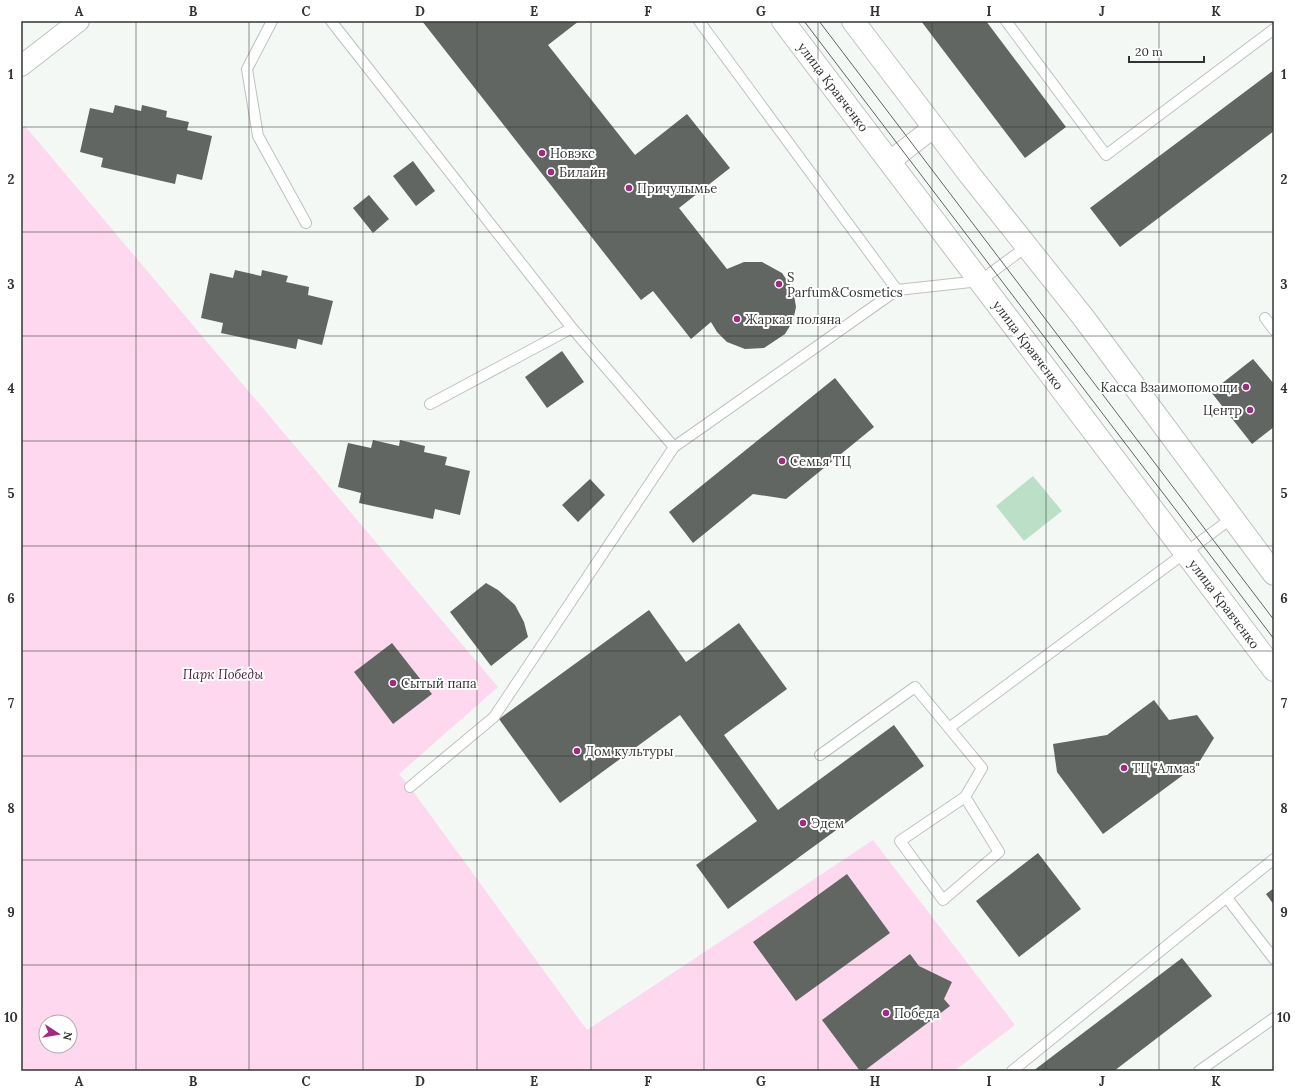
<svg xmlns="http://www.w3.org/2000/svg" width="1295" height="1092" viewBox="0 0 1295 1092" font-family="Lora,serif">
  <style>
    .green { fill: #fdd8ef; fill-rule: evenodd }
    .water { fill: #bce0c7 }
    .building { fill: #626663 }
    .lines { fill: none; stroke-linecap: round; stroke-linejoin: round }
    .service-casing { stroke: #bec2bf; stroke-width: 12 }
    .minor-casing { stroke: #bec2bf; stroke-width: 22 }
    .primary-casing { stroke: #bec2bf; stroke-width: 24 }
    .service { stroke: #fff; stroke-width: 10 }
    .minor { stroke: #fff; stroke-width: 20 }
    .primary { stroke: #fff; stroke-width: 22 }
    .tram { stroke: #626463; stroke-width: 1 }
    .grid { fill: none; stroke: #323433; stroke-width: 1; stroke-opacity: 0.55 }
    .poi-dot { fill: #a12a82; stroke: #fff; stroke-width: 1.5 }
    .labels { text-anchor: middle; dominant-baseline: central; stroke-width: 4; stroke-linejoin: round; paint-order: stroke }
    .street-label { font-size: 13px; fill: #323433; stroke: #fff }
    .poi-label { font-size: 13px; fill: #323433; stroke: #fff; text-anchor: start }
    .park-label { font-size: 13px; font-style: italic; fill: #4f2141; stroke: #fff }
    .neatline { fill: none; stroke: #323433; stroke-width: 1.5 }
    .grid-label { font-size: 13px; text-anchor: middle; font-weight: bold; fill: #323433 }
  </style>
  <rect width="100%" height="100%" fill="#f4f8f5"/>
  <path class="green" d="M25,126L498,687L399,774L410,787L587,1030L873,840L1015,1025L954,1071H21V129ZM46,1022H70V1046H46Z"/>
  <path class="water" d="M1033,476L1062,511L1024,541L996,506Z"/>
  <path class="building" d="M422,21H579L548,45L635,155L687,114L730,168L679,208L727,269L744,262H762L782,273L793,289L796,307L793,321L785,334L764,348L745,349L727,342L717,332L711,322L691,339L653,291L641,300Z
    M921,21H986L1066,127L1025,158Z
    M1274,70V131L1120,247L1090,208Z
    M115,105L141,111L142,105L167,111L166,117L189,122L187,130L212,136L202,180L177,174L175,184L101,167L103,158L80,152L90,108L113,113Z
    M413,161L435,191L416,206L393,176Z
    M369,195L389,219L373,233L353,208Z
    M235,270L261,276L262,270L288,276L286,282L309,287L308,295L333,301L322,345L298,339L296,349L221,333L223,323L201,318L210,273L233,278Z
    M562,351L584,382L547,408L525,377Z
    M1253,359L1274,384V427L1252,444L1211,392Z
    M835,378L874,427L786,499L753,494L693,543L669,512Z
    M373,440L399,446L400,440L425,446L424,452L447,457L445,465L470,471L460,515L435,509L433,519L359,503L361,493L338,487L348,443L371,448Z
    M590,479L605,495L578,522L562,505Z
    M486,583L498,590L515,605L524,622L528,637L491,666L450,612Z
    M649,610L686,662L739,623L787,689L724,735L778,810L894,725L924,766L728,909L696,865L757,821L680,715L560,803L499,719Z
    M392,643L432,694L393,724L354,672Z
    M1154,700L1169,720L1197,715L1214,738L1198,764L1103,834L1057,772L1053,744L1107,735Z
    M1038,853L1081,909L1019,957L976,901Z
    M847,874L890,933L796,1001L753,942Z
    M1274,888V905L1266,894Z
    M910,954L919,966L952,982L944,999L950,1006L864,1071H860L822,1020Z
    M1182,958L1212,996L1114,1071H1033Z"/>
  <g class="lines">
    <g class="service-casing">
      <path id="service" d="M272,21L247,69L258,136L306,223
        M331,21L572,328L674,447
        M699,21L897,290
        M1006,21L1106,155L1274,29
        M1265,318L1274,330
        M430,404L572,328
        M949,728L982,768L965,797L900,841L943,900L999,852L965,797
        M820,755L915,687L949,728L1232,518
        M410,787L494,717L674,447L897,290L980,281L1026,247
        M1227,898L1274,959
        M1012,1071L1274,859
        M1199,1071L1274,1018"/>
    </g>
    <g class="minor-casing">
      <path id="minor" d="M21,66L79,21
        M889,162L934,127"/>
    </g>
    <g class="primary-casing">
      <path id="primary" d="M783,21L1274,670
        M853,21L970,175L1083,317L1274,574"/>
    </g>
    <use href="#service" class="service"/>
    <use href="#minor" class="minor"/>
    <use href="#primary" class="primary"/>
    <path class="tram" d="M804,21L1274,639
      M819,21L1274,620"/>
  </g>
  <path class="grid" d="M136,21V1071M249,21V1071M363,21V1071M477,21V1071M591,21V1071M704,21V1071M818,21V1071M932,21V1071M1046,21V1071M1159,21V1071M21,127H1274M21,232H1274M21,336H1274M21,441H1274M21,546H1274M21,651H1274M21,756H1274M21,860H1274M21,965H1274"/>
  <g class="poi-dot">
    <circle cx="542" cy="153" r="4"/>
    <circle cx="551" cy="172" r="4"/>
    <circle cx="629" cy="188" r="4"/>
    <circle cx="779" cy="284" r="4"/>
    <circle cx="737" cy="319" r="4"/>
    <circle cx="1246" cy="387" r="4"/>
    <circle cx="1250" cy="410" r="4"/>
    <circle cx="782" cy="461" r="4"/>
    <circle cx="393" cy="683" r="4"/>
    <circle cx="577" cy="751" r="4"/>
    <circle cx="1124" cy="768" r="4"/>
    <circle cx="803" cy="823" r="4"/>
    <circle cx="886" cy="1013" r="4"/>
  </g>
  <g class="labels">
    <g class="street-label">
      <text transform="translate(833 87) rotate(53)">улица Кравченко</text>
      <text transform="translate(1028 345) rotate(53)">улица Кравченко</text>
      <text transform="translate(1224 604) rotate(53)">улица Кравченко</text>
    </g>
    <g class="poi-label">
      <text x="550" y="153">Новэкс</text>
      <text x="559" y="172">Билайн</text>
      <text x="637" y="188">Причулымье</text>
      <text x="787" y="277">S<tspan x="787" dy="15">Parfum&amp;Cosmetics</tspan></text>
      <text x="745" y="319">Жаркая поляна</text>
      <text x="1238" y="387" text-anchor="end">Касса Взаимопомощи</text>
      <text x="1242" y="410" text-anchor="end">Центр</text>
      <text x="790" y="461">Семья ТЦ</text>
      <text x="401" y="683">Сытый папа</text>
      <text x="585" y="751">Дом культуры</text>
      <text x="1132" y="768">ТЦ "Алмаз"</text>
      <text x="811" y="823">Эдем</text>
      <text x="894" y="1013">Победа</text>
    </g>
    <g class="park-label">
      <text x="223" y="674">Парк Победы</text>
    </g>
  </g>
  <rect width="1295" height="1092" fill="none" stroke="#ffffff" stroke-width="44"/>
  <g transform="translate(58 1034) rotate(102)"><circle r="19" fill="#ffffff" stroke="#adaead"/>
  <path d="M0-3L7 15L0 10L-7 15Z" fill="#a12a82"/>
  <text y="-6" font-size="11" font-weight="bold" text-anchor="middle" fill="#323433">N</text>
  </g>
  <path d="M1129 56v6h75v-6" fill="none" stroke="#323433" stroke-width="2"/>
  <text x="1135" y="56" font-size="12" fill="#323433" stroke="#ffffff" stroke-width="3" paint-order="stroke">20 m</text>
  <rect x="22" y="22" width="1251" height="1048" class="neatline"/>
  <g class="grid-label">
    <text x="79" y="16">A</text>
    <text x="193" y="16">B</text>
    <text x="306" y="16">C</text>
    <text x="420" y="16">D</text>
    <text x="534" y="16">E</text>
    <text x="648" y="16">F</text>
    <text x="761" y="16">G</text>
    <text x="875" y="16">H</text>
    <text x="989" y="16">I</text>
    <text x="1102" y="16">J</text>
    <text x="1216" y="16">K</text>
    <text x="11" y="79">1</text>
    <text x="1284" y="79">1</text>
    <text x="11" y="184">2</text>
    <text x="1284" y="184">2</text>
    <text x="11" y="289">3</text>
    <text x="1284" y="289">3</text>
    <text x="11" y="393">4</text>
    <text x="1284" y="393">4</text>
    <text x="11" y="498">5</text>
    <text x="1284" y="498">5</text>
    <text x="11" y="603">6</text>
    <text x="1284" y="603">6</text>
    <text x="11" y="708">7</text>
    <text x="1284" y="708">7</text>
    <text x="11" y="813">8</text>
    <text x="1284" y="813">8</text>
    <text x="11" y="917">9</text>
    <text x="1284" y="917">9</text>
    <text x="11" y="1022">10</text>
    <text x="1284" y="1022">10</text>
    <text x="79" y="1086">A</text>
    <text x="193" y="1086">B</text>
    <text x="306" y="1086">C</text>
    <text x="420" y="1086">D</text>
    <text x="534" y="1086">E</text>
    <text x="648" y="1086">F</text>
    <text x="761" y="1086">G</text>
    <text x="875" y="1086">H</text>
    <text x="989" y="1086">I</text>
    <text x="1102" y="1086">J</text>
    <text x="1216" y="1086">K</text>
  </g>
</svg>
